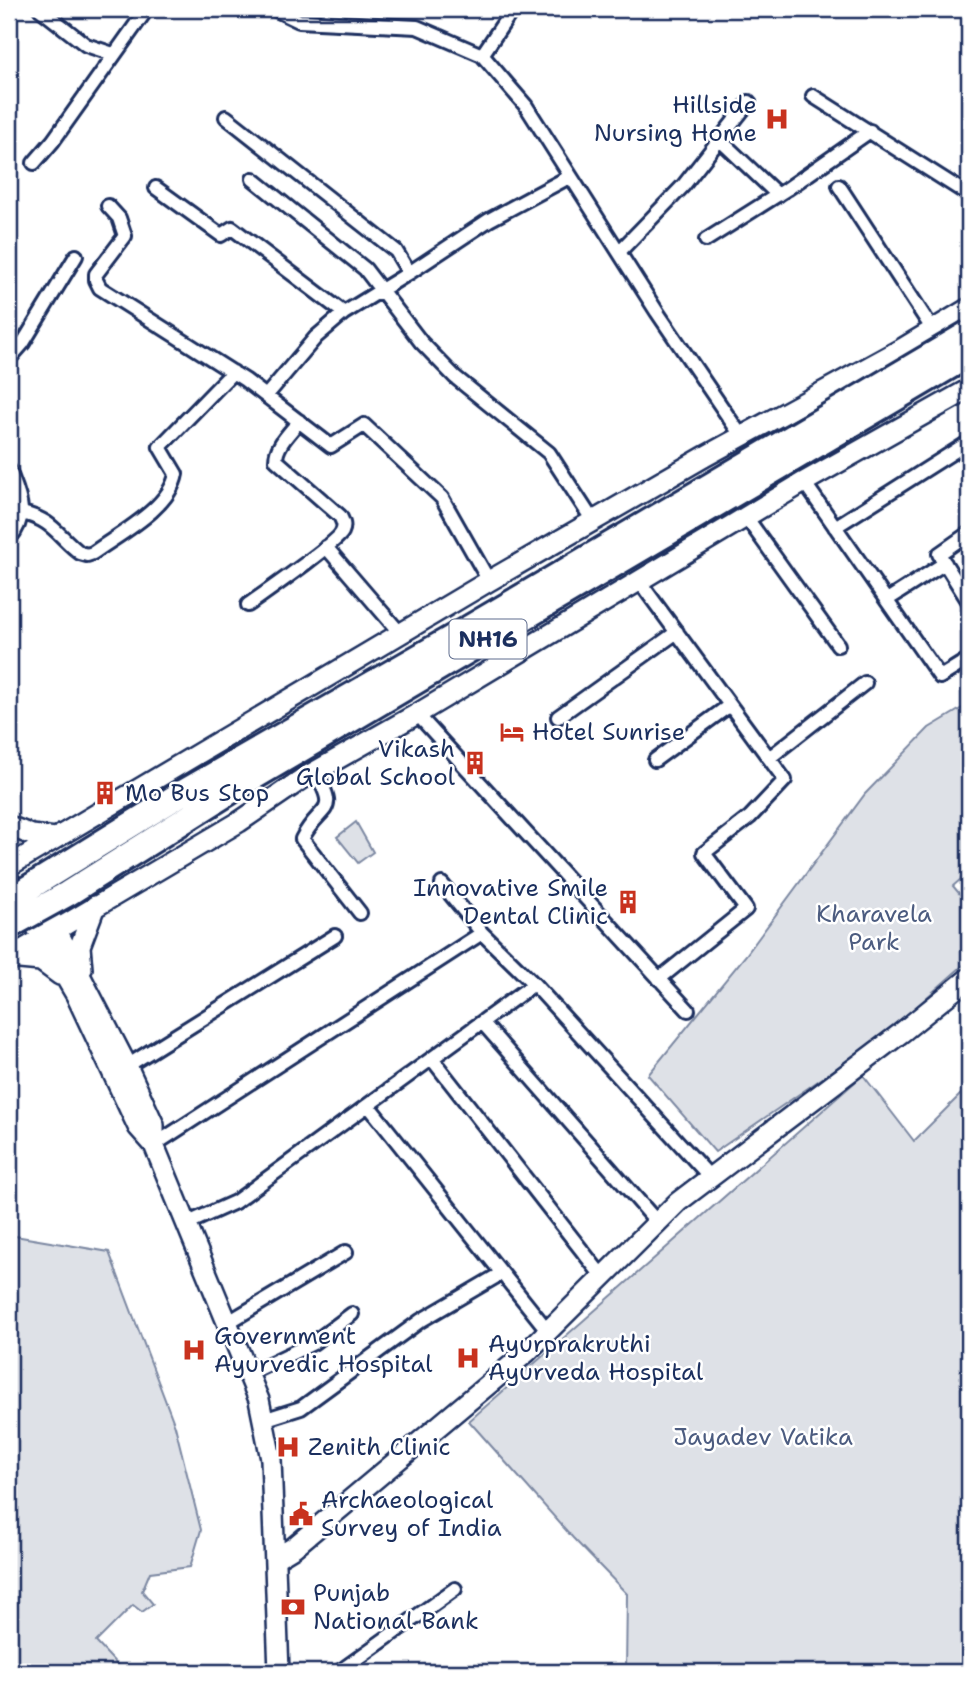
<svg xmlns="http://www.w3.org/2000/svg" width="978" height="1681" viewBox="0 0 978 1681" font-family="'Shantell Sans',sans-serif">
  <style>
    .green { fill: #dee1e7; stroke: #7c88a2; stroke-width: 2 }
    .lines { fill: none; stroke-linecap: round; stroke-linejoin: round }
    .street-casing { stroke: #1b2f5e; stroke-width: 18 }
    .secondary-casing { stroke: #1b2f5e; stroke-width: 24 }
    .street { stroke: #fff; stroke-width: 12 }
    .secondary { stroke: #fff; stroke-width: 19 }
    .highway-bridge-casing { stroke: #1b2f5e; stroke-width: 30; stroke-linecap: butt }
    .highway-bridge { stroke: #fff; stroke-width: 24 }
    .labels { text-anchor: middle; dominant-baseline: central; stroke-width: 5; stroke-linejoin: round; paint-order: stroke }
    .shield { fill: #fff; stroke: #5f6d8e; stroke-width: 2 }
    .shield-label { font-size: 23px; font-weight: bold; fill: #1b2f5e }
    .poi-label { font-size: 24px; fill: #1b2f5e; stroke: #fff; text-anchor: start }
    .park-label { font-size: 24px; fill: #4c5c80; stroke: #fff }
  </style>
  <rect width="100%" height="100%" fill="#fff"/>
  <filter id="ink" filterUnits="userSpaceOnUse"><feTurbulence type="fractalNoise" baseFrequency=".0143" numOctaves="2"/><feDisplacementMap in="SourceGraphic" scale="14" xChannelSelector="R" yChannelSelector="G"/><feConvolveMatrix kernelMatrix="1 2 1 2 8 2 1 2 1" color-interpolation-filters="sRGB"/></filter>
  <g filter="url(#ink)">
    <path class="green" d="M969,704V872L953,886L969,905V960L882,1037L715,1152L648,1075L746,955L865,794L929,728Z
      M356,822L373,852L358,863L337,837Z
      M863,1075L914,1141L969,1086V1672H626L627,1594L573,1538L469,1421Z
      M9,1235L109,1252L175,1426L201,1530L190,1567L150,1572L142,1591L153,1604L142,1612L133,1605L96,1642L124,1672H9Z"/>
    <g class="lines">
      <g class="street-casing">
        <path id="street" d="M40,9L86,45L113,54
          M274,9L299,21L417,27L482,55L526,106L657,312L742,437
          M482,55L513,9
          M813,96L969,195
          M226,117L396,251L409,273L344,313L316,337L266,396
          M720,140L778,195
          M34,163L53,141L147,9
          M253,179L365,269L421,342L455,377L549,453L593,521
          M839,186L933,330
          M156,188L221,235L232,228L344,313
          M108,206L119,218L125,236L96,274V280L100,288L245,380L331,446L364,425L442,498L489,581
          M706,240L787,189L870,131
          M619,252L683,186L749,102
          M409,273L489,220L569,177
          M9,359L23,343L76,256
          M9,470C19,496 30,515 9,539
          M804,482L940,677L969,659
          M22,513C53,520 57,535 80,553L87,555L93,553C119,534 170,508 176,474L160,447L233,372
          M746,517L838,645
          M835,527L969,442
          M969,533L939,554L969,602
          M326,547L400,633
          M639,581L785,780L750,817L704,853L746,909L659,979
          M887,600L945,563
          M248,605C262,595 338,542 342,532C345,526 343,522 340,516L276,460C276,445 290,433 299,421
          M417,714L688,1010
          M558,717L677,632
          M769,758L865,683
          M655,760L730,705
          M315,772C341,816 320,803 302,839L360,913
          M442,884L482,933
          M482,1022L657,1222
          M432,1059L602,1276
          M127,1066L335,936
          M368,1105L548,1331
          M154,1145L482,933L534,984L710,1177
          M186,1224L235,1202L534,984
          M227,1323L346,1252
          M248,1374L313,1343L352,1314
          M263,1420L301,1408L420,1321L502,1273
          M339,1672L455,1589"/>
      </g>
      <g class="secondary-casing">
        <path id="secondary" d="M9,826L32,835L55,838
          M9,866L489,581L704,457L903,348L969,308
          M9,880L76,995L138,1127L154,1145L259,1400L271,1459L279,1672
          M51,919L127,1066L154,1125V1145
          M9,958L239,822L302,779L417,714L804,482L969,389
          M9,958L41,961L60,975
          M82,969L80,946L95,906
          M276,1558L294,1547L527,1352L678,1202L901,1033L969,978"/>
      </g>
      <use href="#street" class="street"/>
      <use href="#secondary" class="secondary"/>
      <g class="highway-bridge-casing">
        <path id="highway-bridge" d="M9,900L179,795L464,631L969,333
          M9,926L67,894L242,784L969,355"/>
      </g>
      <use href="#highway-bridge" class="highway-bridge"/>
    </g>
  </g>
  <defs>
    <g id="hospital-bare" transform="scale(1.89)"><path d="M-5-5h3v3.5h4V-5h3V5h-3V1.5h-4V5h-3Z" fill="#c8321e" stroke="#fff" stroke-width="2.5" paint-order="stroke"/></g>
    <g id="hotel-bare" transform="scale(1.89)"><path d="M-6-4.5h1.5V1H6V5H4.5V3h-9V5H-6ZM-4 0a1.8 1.8 0 1 1 3.6 0ZM.5 0V-2.5h3Q6-2.5 6 0Z" fill="#c8321e" stroke="#fff" stroke-width="2.5" paint-order="stroke"/></g>
    <g id="building-bare" transform="scale(1.89)"><path d="M-4-6H4V6H1V3H-1V6H-4ZM-2.5-4.3h1.7v1.8h-1.7ZM.8-4.3h1.7v1.8H.8ZM-2.5-1h1.7V.8h-1.7ZM.8-1h1.7V.8H.8Z" fill="#c8321e" stroke="#fff" stroke-width="2.5" paint-order="stroke"/></g>
    <g id="civic-bare" transform="scale(1.89)"><path d="M-.6-6.5H3V-4.5H.6V-3L4-1V1h2V6H-6V1h2V-1L-.6-3ZM-1.2 2.5V6h2.4V2.5Z" fill="#c8321e" stroke="#fff" stroke-width="2.5" paint-order="stroke"/></g>
    <g id="bank-bare" transform="scale(1.89)"><path d="M-6-4H6V4H-6ZM0-2.3a2.3 2.3 0 1 0 0 4.6a2.3 2.3 0 1 0 0-4.6Z" fill="#c8321e" stroke="#fff" stroke-width="2.5" paint-order="stroke"/></g>
  </defs>
  <g fill-rule="evenodd">
    <use href="#hospital-bare" x="777" y="119"/>
    <use href="#hotel-bare" x="512" y="732"/>
    <use href="#building-bare" x="475" y="763"/>
    <use href="#building-bare" x="105" y="793"/>
    <use href="#building-bare" x="628" y="902"/>
    <use href="#hospital-bare" x="194" y="1350"/>
    <use href="#hospital-bare" x="468" y="1358"/>
    <use href="#hospital-bare" x="288" y="1447"/>
    <use href="#civic-bare" x="301" y="1514"/>
    <use href="#bank-bare" x="293" y="1607"/>
  </g>
  <g class="labels">
    <rect class="shield" x="449.5" y="619.5" width="77" height="39" rx="5"/>
    <g class="shield-label">
      <text x="488" y="639">NH16</text>
    </g>
    <g class="poi-label">
      <text x="757" y="105" text-anchor="end">Hillside<tspan x="757" dy="28">Nursing Home</tspan></text>
      <text x="532" y="732">Hotel Sunrise</text>
      <text x="455" y="749" text-anchor="end">Vikash<tspan x="455" dy="28">Global School</tspan></text>
      <text x="125" y="793">Mo Bus Stop</text>
      <text x="608" y="888" text-anchor="end">Innovative Smile<tspan x="608" dy="28">Dental Clinic</tspan></text>
      <text x="214" y="1336">Government<tspan x="214" dy="28">Ayurvedic Hospital</tspan></text>
      <text x="488" y="1344">Ayurprakruthi<tspan x="488" dy="28">Ayurveda Hospital</tspan></text>
      <text x="308" y="1447">Zenith Clinic</text>
      <text x="321" y="1500">Archaeological<tspan x="321" dy="28">Survey of India</tspan></text>
      <text x="313" y="1593">Punjab<tspan x="313" dy="28">National Bank</tspan></text>
    </g>
    <g class="park-label">
      <text x="874" y="914">Kharavela<tspan x="874" dy="28">Park</tspan></text>
      <text x="763" y="1437">Jayadev Vatika</text>
    </g>
  </g>
  <rect width="978" height="1681" fill="none" stroke="#fff" stroke-width="35"/>
  <rect x="18" y="18" width="943" height="1646" fill="none" stroke="#1b2f5e" stroke-width="2.5" filter="url(#ink)"/>
</svg>
